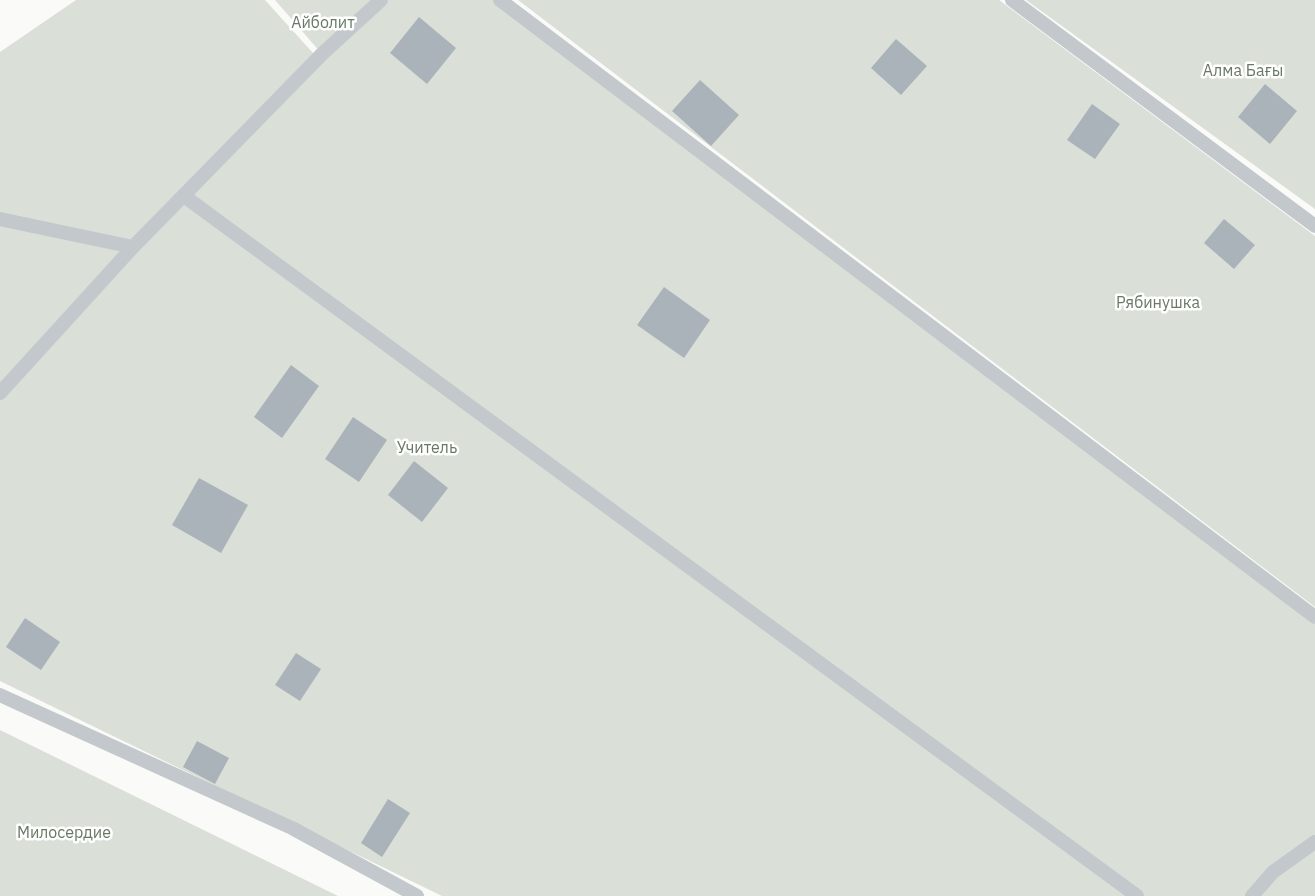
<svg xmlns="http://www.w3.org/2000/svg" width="1315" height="896" viewBox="0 0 1315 896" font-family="'IBM Plex Sans',sans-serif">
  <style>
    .green { fill: #dadfd7 }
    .building { fill: #aab3b9 }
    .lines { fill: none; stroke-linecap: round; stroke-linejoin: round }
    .service { stroke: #c3c8cc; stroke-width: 14 }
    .labels { text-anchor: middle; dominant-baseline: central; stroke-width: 5; stroke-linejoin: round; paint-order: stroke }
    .park-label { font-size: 16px; fill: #687a64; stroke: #fff }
  </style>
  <rect width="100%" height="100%" fill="#fafaf8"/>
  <path class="green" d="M76,0H265L322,63L385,0H495L1315,624V896H442L0,681V52Z
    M275,0H372L322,54Z
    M518,0H999L1315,236V607Z
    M1026,0H1315V209Z
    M0,730L338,896H0Z"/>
  <path class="building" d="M419,17L456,48L427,84L390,53Z
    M896,39L927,66L901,95L871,68Z
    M700,80L739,115L711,146L672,111Z
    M1265,84L1297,111L1270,144L1238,117Z
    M1092,104L1120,124L1095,159L1067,140Z
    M1224,219L1255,245L1234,269L1204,243Z
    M664,287L710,320L684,358L637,325Z
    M291,365L319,386L282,438L254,417Z
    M353,417L387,440L359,482L325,459Z
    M414,461L448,488L422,522L388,495Z
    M199,478L248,505L221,553L172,525Z
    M25,618L60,642L41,670L6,647Z
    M296,653L321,669L300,701L275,685Z
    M197,741L229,758L215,784L183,767Z
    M388,799L410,813L382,857L361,843Z"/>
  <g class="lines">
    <path class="service" d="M500,0L1315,617
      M1012,0L1315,226
      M184,196L1137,896
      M0,219L133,247
      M0,393L133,247L322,54L381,0
      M0,695L292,828L417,896
      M1252,896L1273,872L1315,842"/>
  </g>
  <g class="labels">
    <g class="park-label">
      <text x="323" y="22">Айболит</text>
      <text x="1243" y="70">Алма Бағы</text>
      <text x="1158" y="302">Рябинушка</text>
      <text x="427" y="447">Учитель</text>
      <text x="64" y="832">Милосердие</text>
    </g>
  </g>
</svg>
